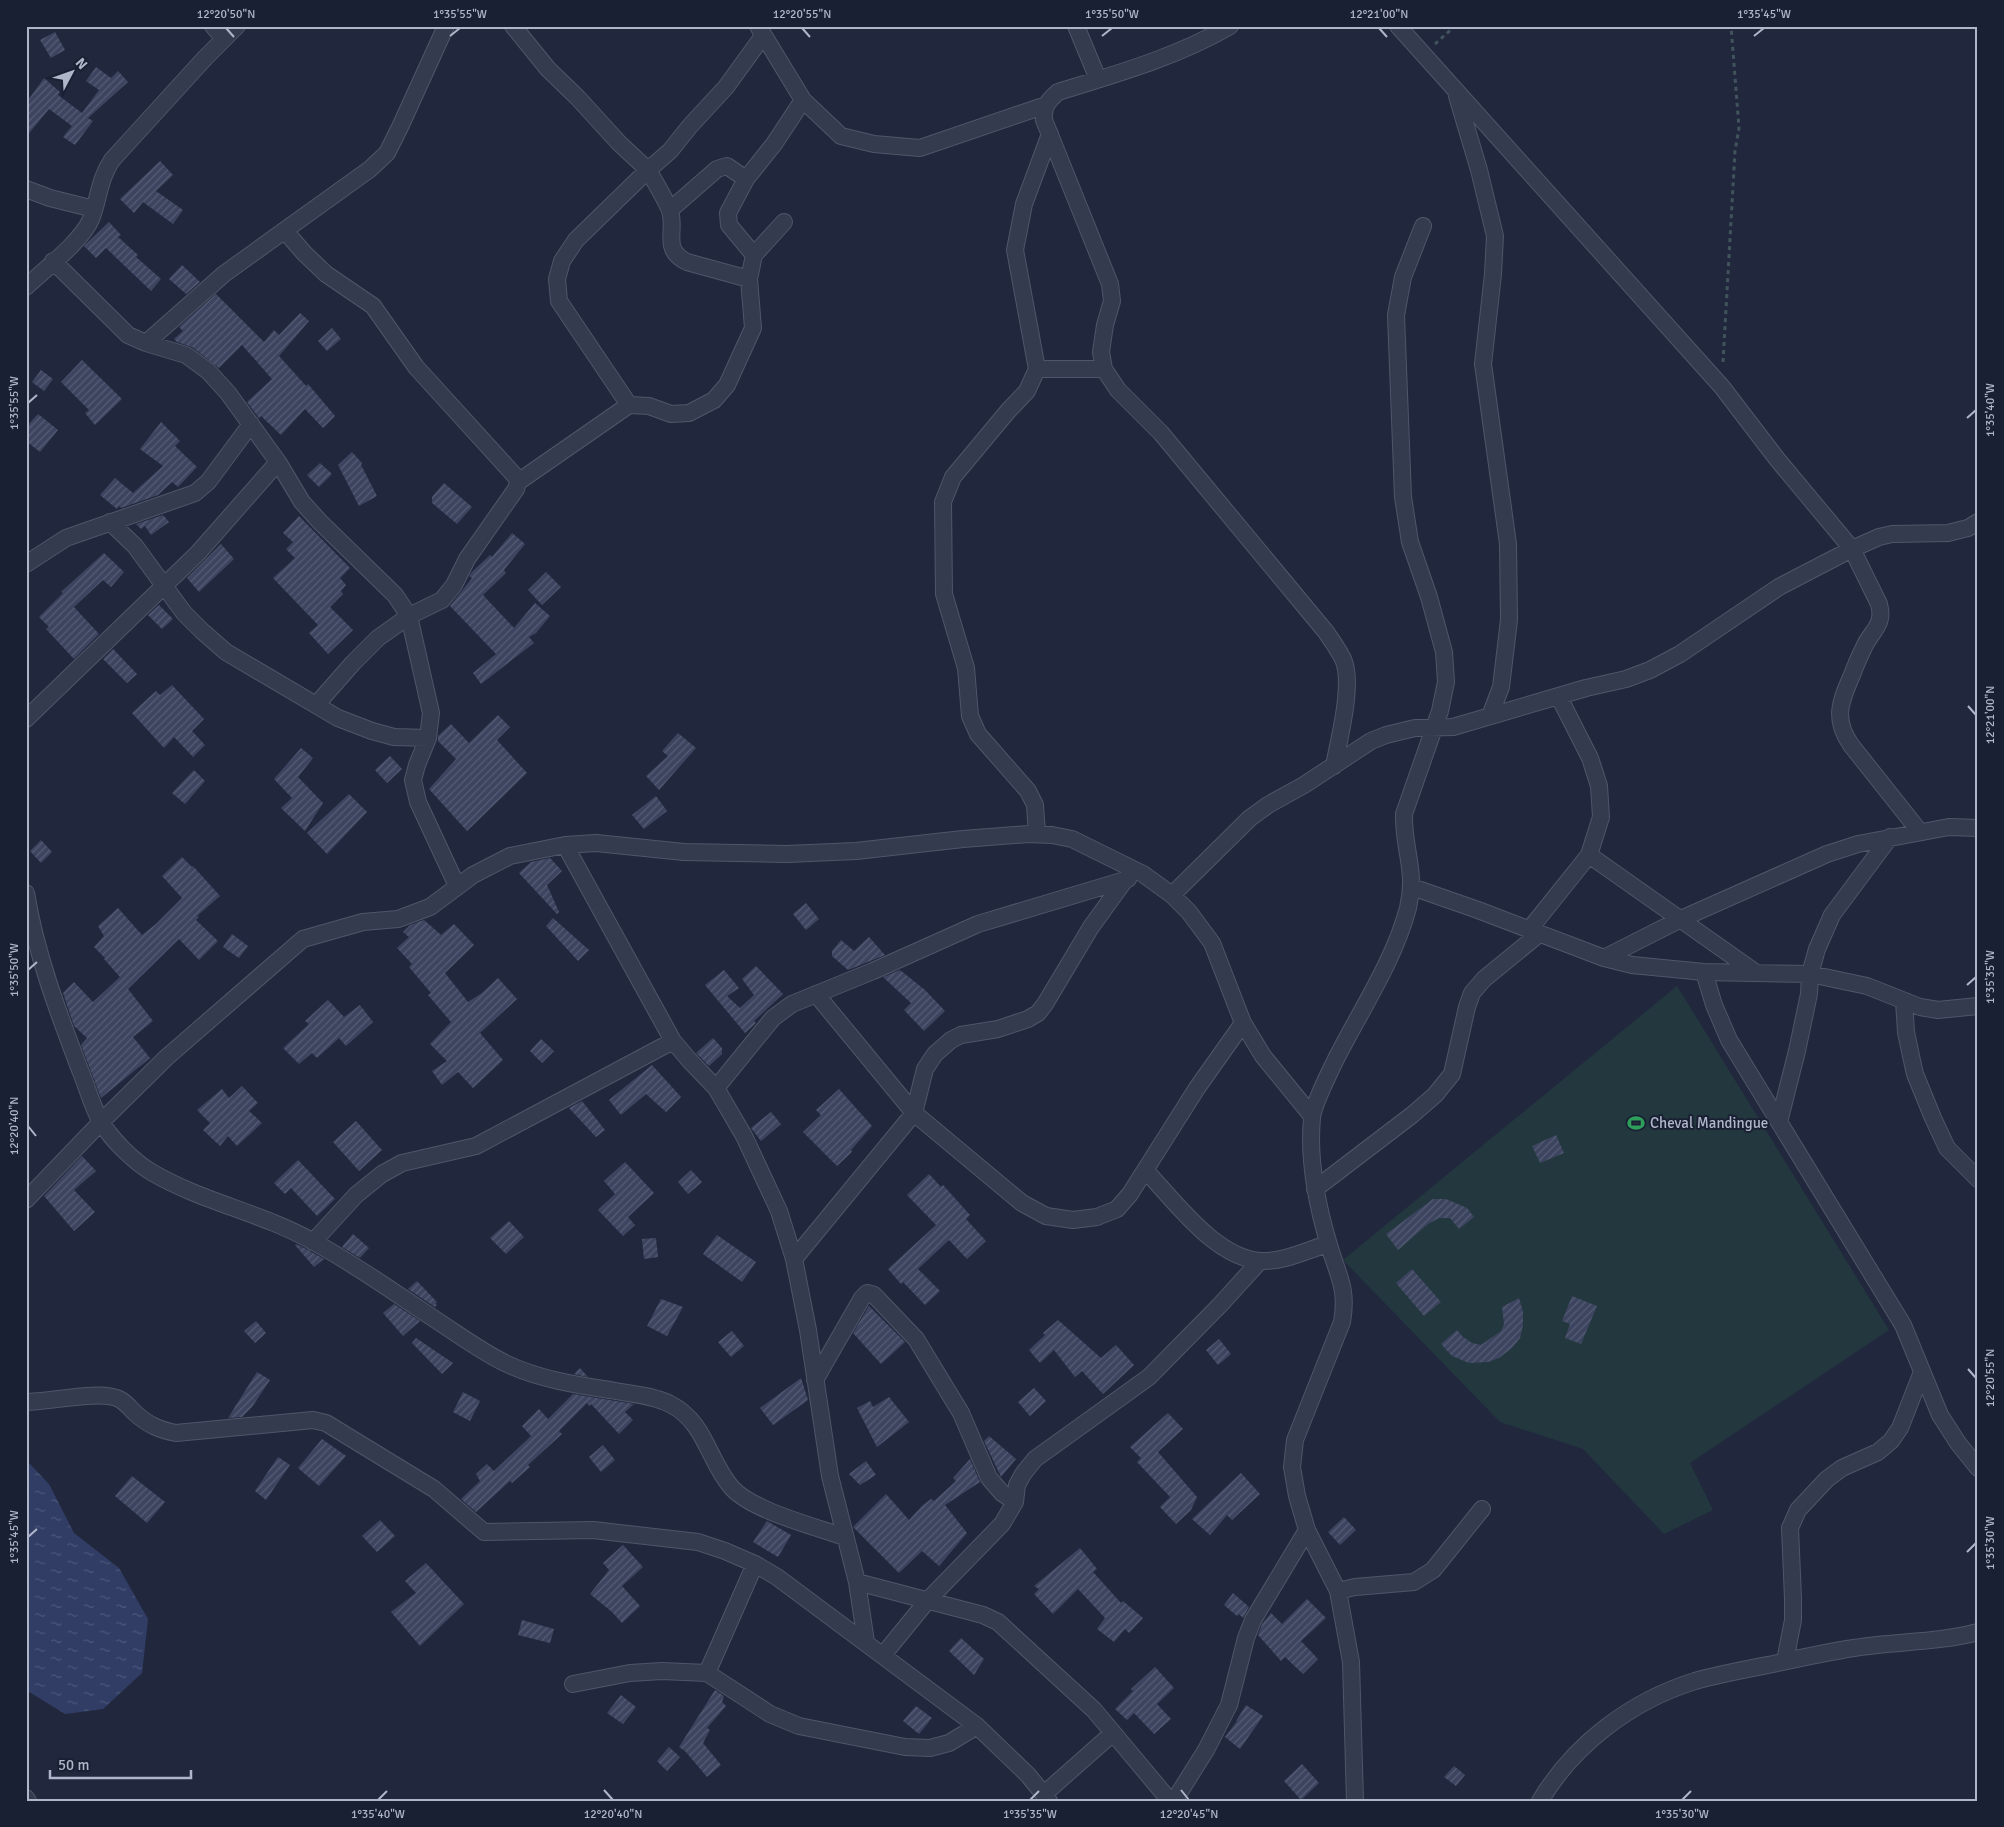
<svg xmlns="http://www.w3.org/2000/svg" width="2004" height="1827" viewBox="0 0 2004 1827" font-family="Signika,sans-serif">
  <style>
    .pitch { fill: #23373f }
    .water { fill: url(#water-ripples) }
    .building { fill: url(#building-hatch) }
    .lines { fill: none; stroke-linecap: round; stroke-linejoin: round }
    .street-casing { stroke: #505669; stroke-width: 18 }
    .path { stroke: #41545c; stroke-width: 3; stroke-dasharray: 4 4; stroke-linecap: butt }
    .street { stroke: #353b4e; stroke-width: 16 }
    .ticks { fill: none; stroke: #b0b6ca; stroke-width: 2 }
    .labels { text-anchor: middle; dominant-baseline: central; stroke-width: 4; stroke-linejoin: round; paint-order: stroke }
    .poi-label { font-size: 15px; fill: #b0b6ca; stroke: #1a2033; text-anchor: start }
    .neatline { fill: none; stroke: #b0b6ca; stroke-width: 2 }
    .ticks-label { font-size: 12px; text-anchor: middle; fill: #b0b6ca }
  </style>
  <defs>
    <pattern id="water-ripples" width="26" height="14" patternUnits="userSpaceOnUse" patternTransform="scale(1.25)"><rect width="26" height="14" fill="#313d65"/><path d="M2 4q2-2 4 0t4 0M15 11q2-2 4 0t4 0" fill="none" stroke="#4c577a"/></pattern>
    <pattern id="building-hatch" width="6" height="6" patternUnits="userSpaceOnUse" patternTransform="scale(1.25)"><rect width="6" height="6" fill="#3c445f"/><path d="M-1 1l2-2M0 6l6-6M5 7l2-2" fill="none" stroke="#565d75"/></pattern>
  </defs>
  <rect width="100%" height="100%" fill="#21283e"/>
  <path class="pitch" d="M1677,986L1889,1330L1690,1463L1713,1510L1664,1534L1583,1449L1500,1422L1343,1260Z"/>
  <path class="water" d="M26,1460L49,1484L74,1533L119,1568L148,1619L142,1673L103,1709L65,1714L26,1690Z"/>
  <path class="building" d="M55,32L65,50L51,58L40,40Z
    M96,67L111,78L118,71L128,82L88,118L93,121L75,145L63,137L72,126L49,109L26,137V103L44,78L60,92L58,95L82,113L99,90L86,81Z
    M160,161L173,175L156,191L183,210L173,224L143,202L134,213L120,199Z
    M109,222L121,235L118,237L138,255L136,257L161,279L151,291L106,248L96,258L84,246Z
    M182,265L200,282L186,294L169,279Z
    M216,294L264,342L274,330L279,335L300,313L309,321L279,356L306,386L308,384L335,416L323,428L305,409L281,435L261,416L259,418L247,402L272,379L242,345L219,368L192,347L177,342L174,339L183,331L179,327Z
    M332,328L341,339L327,351L318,341Z
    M82,360L122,399L95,425L85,413L89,410L61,382Z
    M41,370L53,379L44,391L32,382Z
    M38,414L58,430L40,452L26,441V427Z
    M161,422L180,441L175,446L197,467L178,487L172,482L158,495L121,508L119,506L117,509L100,495L115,478L133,493L163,466L140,449Z
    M352,452L362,463L361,465L377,496L359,506L338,465Z
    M320,463L332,474L319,487L307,475Z
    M444,483L472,507L457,524L432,503V497Z
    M163,515L169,522L151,535L145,526L141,529L136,524Z
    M299,516L350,568L340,578L346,585L341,591L343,594L330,607L353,630L328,654L309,633L318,625L273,578L295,558L286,549L293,542L283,533Z
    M512,533L525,544L504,570L506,573L483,595L514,628L535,603L550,616L536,633L529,637L534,643L481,684L473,673L496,654L450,606L472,578L469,576L472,572L490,555L492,557Z
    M221,544L234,559L199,592L187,578Z
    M104,553L124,572L111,587L103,580L74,607L99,634L74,659L46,629L49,627L39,617L63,593L61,592Z
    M546,572L561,587L542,605L528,590Z
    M159,605L173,619L162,629L148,615Z
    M113,649L137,674L127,683L103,659Z
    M172,685L204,719L192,731L205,745L193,757L174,737L164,748L132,713L156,691L160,695Z
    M498,715L510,727L497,740L527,773L467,831L429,789L456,759L438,741V736L451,724L469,743Z
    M678,733L696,748L659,790L646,776L668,756L662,751Z
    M301,748L313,758L298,777L323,803L305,831L281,808L292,798L274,779Z
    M390,756L402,769L387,783L375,770Z
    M194,770L205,781L185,804L172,793Z
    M349,794L367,812L327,854L307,833Z
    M656,796L667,811L644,829L632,815Z
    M41,840L52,852L41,863L30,851Z
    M182,857L192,867L193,866L220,896L197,916L199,917L196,920L218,941L199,960L179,939L128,989L153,1021L133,1037L150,1058L101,1098L81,1045L87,1038L74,1026L63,993L74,982L93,1002L120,977L104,959L105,958L94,947L104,936L98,926L118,908L142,935L156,924L182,898L162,876Z
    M550,858L562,871L547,885L559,912L557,914L519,873L531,862Z
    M806,903L819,919L806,930L793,914Z
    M553,918L589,950L578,961L546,926Z
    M424,920L441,935L454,924L474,945L445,973L468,1002L482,993L498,978L517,999L480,1033L503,1060L473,1088L458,1072L442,1085L432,1071L447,1061L430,1044L451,1022L428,995L431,993L409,967L412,964L397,948L409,937L403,932L410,925Z
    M232,934L248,946L239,958L223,947Z
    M869,937L885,955L848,970L832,956V951L841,940L854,951Z
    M756,966L783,994L754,1021L756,1023L745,1033L705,985L724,970L739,988L727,996L740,1008L754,995L742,979Z
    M900,970L925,990L945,1011L924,1031L904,1010L911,1003L883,977Z
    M328,1000L344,1017L360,1005L373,1022L346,1046L339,1038L317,1058L312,1053L299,1064L283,1048L309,1024L305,1021Z
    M713,1038L722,1048V1054L709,1066L696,1053Z
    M541,1039L554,1051L542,1063L530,1051Z
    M652,1065L681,1097L666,1112L646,1094L621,1115L609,1100Z
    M242,1086L258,1103L249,1111L262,1123L237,1146L228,1136L220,1146L203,1130L210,1123L197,1110L222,1089L229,1098Z
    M839,1089L872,1126L851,1150L852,1152L837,1166L803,1132L821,1115L816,1110Z
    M582,1101L605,1130L596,1137L569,1108Z
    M771,1112L781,1124L761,1141L751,1128Z
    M356,1121L382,1150L359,1171L333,1142Z
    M1556,1135L1564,1153L1540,1163L1532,1146Z
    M82,1156L96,1171L74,1190L95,1212L74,1231L44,1196Z
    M298,1160L335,1199L317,1216L291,1188L285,1194L274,1183Z
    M625,1162L654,1193L628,1217L635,1225L623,1236L598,1210L615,1194L604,1181Z
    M691,1170L702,1182L688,1194L678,1182Z
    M929,1174L941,1187L943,1185L970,1215L966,1219L986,1241L967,1259L949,1240L918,1269L940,1291L925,1305L903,1282L901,1284L888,1269L936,1225L907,1195Z
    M1433,1199H1446L1467,1208L1474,1217L1459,1229L1450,1218H1439L1428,1224L1398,1250L1386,1234Z
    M509,1221L524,1237L506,1254L490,1238Z
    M353,1234L369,1248L360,1258L342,1247Z
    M717,1235L756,1262L742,1282L703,1254Z
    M656,1238L658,1257L644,1259L642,1239Z
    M296,1244L306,1249L324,1259L314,1267L295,1245Z
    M1412,1269L1441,1302L1424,1316L1396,1283Z
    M417,1281L437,1302L435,1304L437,1305L435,1307L408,1289Z
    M1572,1296L1597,1306L1581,1344L1565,1338L1570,1324L1562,1321Z
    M1519,1298L1523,1312V1325L1520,1338L1512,1348L1499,1358L1488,1362L1469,1363L1452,1356L1441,1344L1457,1330L1463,1337L1472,1343L1481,1345L1501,1331L1504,1324L1502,1307Z
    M661,1299L683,1307L667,1336L647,1326Z
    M394,1304L420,1321L403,1336L383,1313Z
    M869,1306L905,1342L881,1364L853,1333Z
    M1058,1320L1101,1358L1116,1345L1134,1365L1103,1394L1082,1371L1075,1377L1054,1350L1040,1363L1029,1350L1045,1335L1043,1333Z
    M256,1321L266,1333L255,1343L244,1331Z
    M732,1331L744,1346L731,1357L718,1342Z
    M416,1338L453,1363L442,1374L412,1343Z
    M1219,1339L1231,1354L1218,1365L1206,1350Z
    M580,1368L588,1377L574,1374Z
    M257,1372L270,1380L252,1407L242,1417L228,1418Z
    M801,1378L808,1400L773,1425L760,1408Z
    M1034,1388L1046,1401L1030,1416L1018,1402Z
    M463,1392L480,1401L470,1421L453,1412Z
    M573,1394L634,1404L625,1412L633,1420L619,1434L591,1404L589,1406L587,1403L559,1431L562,1434L528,1465L530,1467L512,1483L510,1481L476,1512L461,1499L480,1481L476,1474L487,1464L494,1471L531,1436L522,1426L539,1409L548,1419Z
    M889,1397L909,1422L877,1447L857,1408L870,1401L873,1407Z
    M1168,1413L1183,1429L1158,1452L1197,1497L1191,1510L1176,1524L1160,1507L1170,1497L1137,1462L1141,1458L1130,1447Z
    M989,1436L1016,1459L1001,1477L984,1441Z
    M322,1439L346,1456L319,1486L298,1468Z
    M603,1445L615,1460L601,1472L589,1457Z
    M278,1457L290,1465L266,1500L255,1491Z
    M970,1459L980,1482L945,1505L967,1533L939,1566L922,1551L899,1573L853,1527L886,1494L909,1520L922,1506L931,1499L934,1501L956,1481L953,1478Z
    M866,1461L876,1475L860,1485L849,1474Z
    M1241,1473L1260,1494L1232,1520L1227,1515L1210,1535L1192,1519Z
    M132,1476L165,1502L147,1523L115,1496Z
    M1344,1517L1356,1530L1340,1545L1328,1532Z
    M380,1520L395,1536L377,1552L362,1536Z
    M767,1521L791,1535L778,1557L753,1542Z
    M623,1545L643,1567L622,1586L640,1606L622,1623L612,1612L590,1594L609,1570L603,1563Z
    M1080,1548L1097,1569L1093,1572L1121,1603L1123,1601L1143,1618L1129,1633L1125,1629L1114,1642L1097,1629L1105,1618L1078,1589L1053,1614L1034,1594L1039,1589L1034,1586Z
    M426,1563L464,1604L420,1646L391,1612L416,1593L405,1581Z
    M1233,1593L1249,1607L1243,1618L1239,1614L1237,1616L1224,1605Z
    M1307,1599L1326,1618L1301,1641L1318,1659L1303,1674L1285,1657L1281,1661L1258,1635L1262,1624L1271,1613L1282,1624Z
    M522,1620L554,1629L550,1643L518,1635Z
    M961,1638L984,1659L974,1675L949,1651Z
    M1155,1667L1174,1688L1157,1704L1171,1719L1154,1734L1134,1713L1127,1720L1115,1709L1133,1691L1131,1689Z
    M715,1690L724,1696L722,1702L726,1706L707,1728L710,1730L703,1743L721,1765L707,1777L685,1751L679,1747Z
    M621,1695L636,1707L623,1724L607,1713Z
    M1246,1705L1263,1716L1240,1749L1225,1737L1237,1721H1236Z
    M916,1706L932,1718L919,1734L903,1721Z
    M669,1747L680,1757L667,1771L657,1761Z
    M1302,1764L1319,1783L1301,1800L1284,1781Z
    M1454,1766L1465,1775L1456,1786L1444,1777Z"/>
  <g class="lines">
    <g class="street-casing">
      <path id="street" d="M213,26L224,39
        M513,26L548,69L578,98L619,143L648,170L576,240L562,261L557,279L559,301L629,405
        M758,26L803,100L841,136L874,144L920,148L1046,105
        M1076,26L1098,79
        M1230,26C1177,57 1116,74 1058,92C1048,101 1043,106 1044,120L1110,284L1112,301L1105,325L1101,352L1104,369L1118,390L1161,433L1326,632C1332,641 1338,649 1343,659C1354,683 1339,739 1334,766
        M1398,26L1722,387L1777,459L1852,549L1879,604C1884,623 1875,628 1866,643C1861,653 1856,664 1852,675C1840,702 1833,719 1851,745L1920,832
        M1457,96L1479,170L1495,236L1493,274L1483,364L1508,544L1509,620L1501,687L1490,716
        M26,189L50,198L94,209
        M670,210L717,169L727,166L746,179
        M285,231L304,253L326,274L373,306L416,367L516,477L518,482L516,489L467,559L454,585L442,600L409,616L378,638L353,663L316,705
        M754,255L729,225L728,213L746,179L774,144L803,100
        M749,279L687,262C660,249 678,229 669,208C663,195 655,182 648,170L670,151L690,126L726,87L763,36
        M26,287C44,270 82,241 91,219C99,199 99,179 112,160L205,58L237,26
        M146,343L224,274L370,169L387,153L400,127L446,26
        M1037,369H1104
        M278,462L302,502L320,522L395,595L409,616L431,713L428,738L417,765L413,780L418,802L457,886
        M518,482L629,405L649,406L671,414L689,413L714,400L727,385L753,328L749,279L754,255L784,222
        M110,522L135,546L184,613L202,631L226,652L338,718L372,731L394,737L428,738
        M26,564L66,538L195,493L208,482L251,424
        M26,719L198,553L278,462L228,393L208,371L186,355L146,343L128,335L53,261
        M1037,834L1035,805L1028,791L978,734L970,716L966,668L944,594L943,502L953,477L1008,411L1027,391L1037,369L1015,250L1024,204L1050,134
        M565,845L673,1041L690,1061L716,1088L744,1136L779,1211L794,1259L808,1330L830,1476L857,1582L866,1642
        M1589,855L1755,972
        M1412,887L1478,910L1604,958L1632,965L1704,972L1810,974L1867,986L1920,1007L1938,1010L1978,1006
        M26,893C36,954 58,1012 80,1070C87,1086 92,1107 101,1122C112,1140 134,1162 153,1173C203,1202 262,1213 312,1241C355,1264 395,1293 436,1320C459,1335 482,1352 507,1364C539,1379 576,1385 610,1390C630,1394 652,1395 670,1404C706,1422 708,1461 732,1488C753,1511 814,1526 844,1537
        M1172,895L1189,912L1212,943L1243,1023L1263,1056L1312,1116
        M1529,930L1589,855L1601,817L1599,786L1590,758L1559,697
        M1604,958L1681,919L1827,854L1858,844L1949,827L1978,828
        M1704,972L1714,1005L1729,1040L1903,1325L1940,1415L1958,1443L1978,1468
        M816,994L914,1113L1022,1203L1046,1216L1073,1220L1097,1217L1117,1209L1130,1194L1197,1088L1243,1023
        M1904,1001L1906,1032L1911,1056L1915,1074L1933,1118L1947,1148L1978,1179
        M716,1088L773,1018L792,1004L873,971L978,924L1128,879
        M1779,1122L1797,1051L1809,994L1810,974L1817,949L1832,915L1890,837
        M1145,1170C1175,1201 1215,1258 1261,1261C1284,1262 1307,1250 1328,1244
        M1315,1189L1412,1115L1435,1095L1452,1074L1467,1007L1472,993L1484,979L1539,934
        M26,1200L101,1122L167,1057L303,939L363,922L398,919L430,907L473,875L510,856L565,845L596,843L684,852L787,854L856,851L963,839L1029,834L1052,835L1072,839L1143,874L1172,895L1250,818L1268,805L1304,785L1371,741L1386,735L1415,728L1453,727L1586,688L1626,679L1650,670L1680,654L1779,587L1852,549L1879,537L1892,534L1948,533L1968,528L1978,522
        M313,1242L356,1195L382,1174L402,1163L476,1146L673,1041
        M794,1259L914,1113L925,1069L935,1054L951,1040L961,1035L998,1029L1028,1019L1038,1013L1045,1004L1091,927L1125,880
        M815,1380L862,1298L867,1293L874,1295L916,1339L961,1413L989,1478L1002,1493L1015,1502
        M26,1402C50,1402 103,1389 121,1400C126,1403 131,1409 135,1413C148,1425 160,1430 176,1433L313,1420L326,1423L434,1489L484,1532L593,1530L698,1542L725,1551L755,1564L777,1577L977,1726L1028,1775L1049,1801
        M857,1582L983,1615L998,1622L1094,1710L1170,1801
        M1338,1591L1355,1587L1414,1582L1433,1570L1482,1509
        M883,1655L928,1600L1002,1524L1015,1502L1017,1485L1023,1474L1035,1459L1149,1377L1220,1305L1260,1261
        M1785,1661L1793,1620V1599L1790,1528L1798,1510L1827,1479L1842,1468L1878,1452L1891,1441L1900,1428L1922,1372
        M707,1673L755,1564
        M573,1684L630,1673L662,1671L707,1673L770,1714L799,1726L905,1747L930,1748L949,1743L977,1726
        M1044,1794L1113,1733
        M26,1798L28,1801
        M1174,1801L1206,1750L1229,1705L1246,1638L1253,1620L1307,1530
        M1355,1801L1351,1662L1338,1591L1307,1530L1297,1496L1292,1467L1295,1440L1342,1322C1348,1288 1338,1276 1329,1245C1317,1205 1308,1160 1312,1118C1313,1105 1327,1078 1333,1065C1358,1014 1393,964 1408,908C1417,871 1403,849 1404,814L1440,711L1446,682L1444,652L1429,597L1410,542L1403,497L1396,315L1403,277L1423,226
        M1540,1801C1574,1744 1631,1701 1695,1681C1720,1674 1747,1669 1773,1664C1800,1658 1827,1652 1854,1648C1895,1641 1937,1643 1978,1632"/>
    </g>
    <path class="path" d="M1435,44L1455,26
      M1723,362L1735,151L1739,128L1731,26"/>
    <use href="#street" class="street"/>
  </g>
  <path class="ticks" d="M226,28L234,37M802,28L810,37M1379,28L1387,37M450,36L460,28M1102,36L1112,28M1754,36L1764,28M28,403L37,395M1967,418L1976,410M1968,706L1976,715M28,970L37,962M1967,985L1976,977M28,1126L36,1136M1968,1369L1976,1378M28,1537L37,1529M1967,1552L1976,1543M604,1790L613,1800M1181,1790L1189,1800M378,1800L387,1791M1030,1800L1039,1791M1682,1800L1691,1791"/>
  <defs>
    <g id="stadium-bare" transform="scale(1.35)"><path d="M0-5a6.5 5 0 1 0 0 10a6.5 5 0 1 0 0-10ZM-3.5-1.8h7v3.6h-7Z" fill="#2e9e5b" stroke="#1a2033" stroke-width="2.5" paint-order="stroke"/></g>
  </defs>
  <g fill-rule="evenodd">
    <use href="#stadium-bare" x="1636" y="1123"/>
  </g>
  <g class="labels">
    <g class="poi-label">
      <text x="1650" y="1123">Cheval Mandingue</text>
    </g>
  </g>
  <rect width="2004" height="1827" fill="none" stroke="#1a2033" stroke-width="55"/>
  <g transform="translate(72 72) rotate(49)" stroke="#1a2033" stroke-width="4" paint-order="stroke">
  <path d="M0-4L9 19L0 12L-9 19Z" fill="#b0b6ca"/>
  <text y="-8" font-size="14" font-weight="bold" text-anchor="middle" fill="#b0b6ca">N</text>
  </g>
  <path d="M50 1770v8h141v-8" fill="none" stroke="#b0b6ca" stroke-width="2.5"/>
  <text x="58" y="1770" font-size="15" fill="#b0b6ca" stroke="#1a2033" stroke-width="4" paint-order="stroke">50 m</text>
  <rect x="28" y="28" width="1948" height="1772" class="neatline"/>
  <g class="ticks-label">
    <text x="226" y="18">12°20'50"N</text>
    <text x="460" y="18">1°35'55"W</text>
    <text x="802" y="18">12°20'55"N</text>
    <text x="1112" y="18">1°35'50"W</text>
    <text x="1379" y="18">12°21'00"N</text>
    <text x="1764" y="18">1°35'45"W</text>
    <text transform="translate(14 403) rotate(-90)" y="4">1°35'55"W</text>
    <text transform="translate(1990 410) rotate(-90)" y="4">1°35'40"W</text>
    <text transform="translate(1990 715) rotate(-90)" y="4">12°21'00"N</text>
    <text transform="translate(14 970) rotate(-90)" y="4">1°35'50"W</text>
    <text transform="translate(1990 977) rotate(-90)" y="4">1°35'35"W</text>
    <text transform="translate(14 1126) rotate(-90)" y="4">12°20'40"N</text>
    <text transform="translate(1990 1378) rotate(-90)" y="4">12°20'55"N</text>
    <text transform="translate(14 1537) rotate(-90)" y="4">1°35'45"W</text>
    <text transform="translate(1990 1543) rotate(-90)" y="4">1°35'30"W</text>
    <text x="378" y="1818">1°35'40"W</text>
    <text x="613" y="1818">12°20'40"N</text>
    <text x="1030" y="1818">1°35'35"W</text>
    <text x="1189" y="1818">12°20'45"N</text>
    <text x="1682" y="1818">1°35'30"W</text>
  </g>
</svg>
